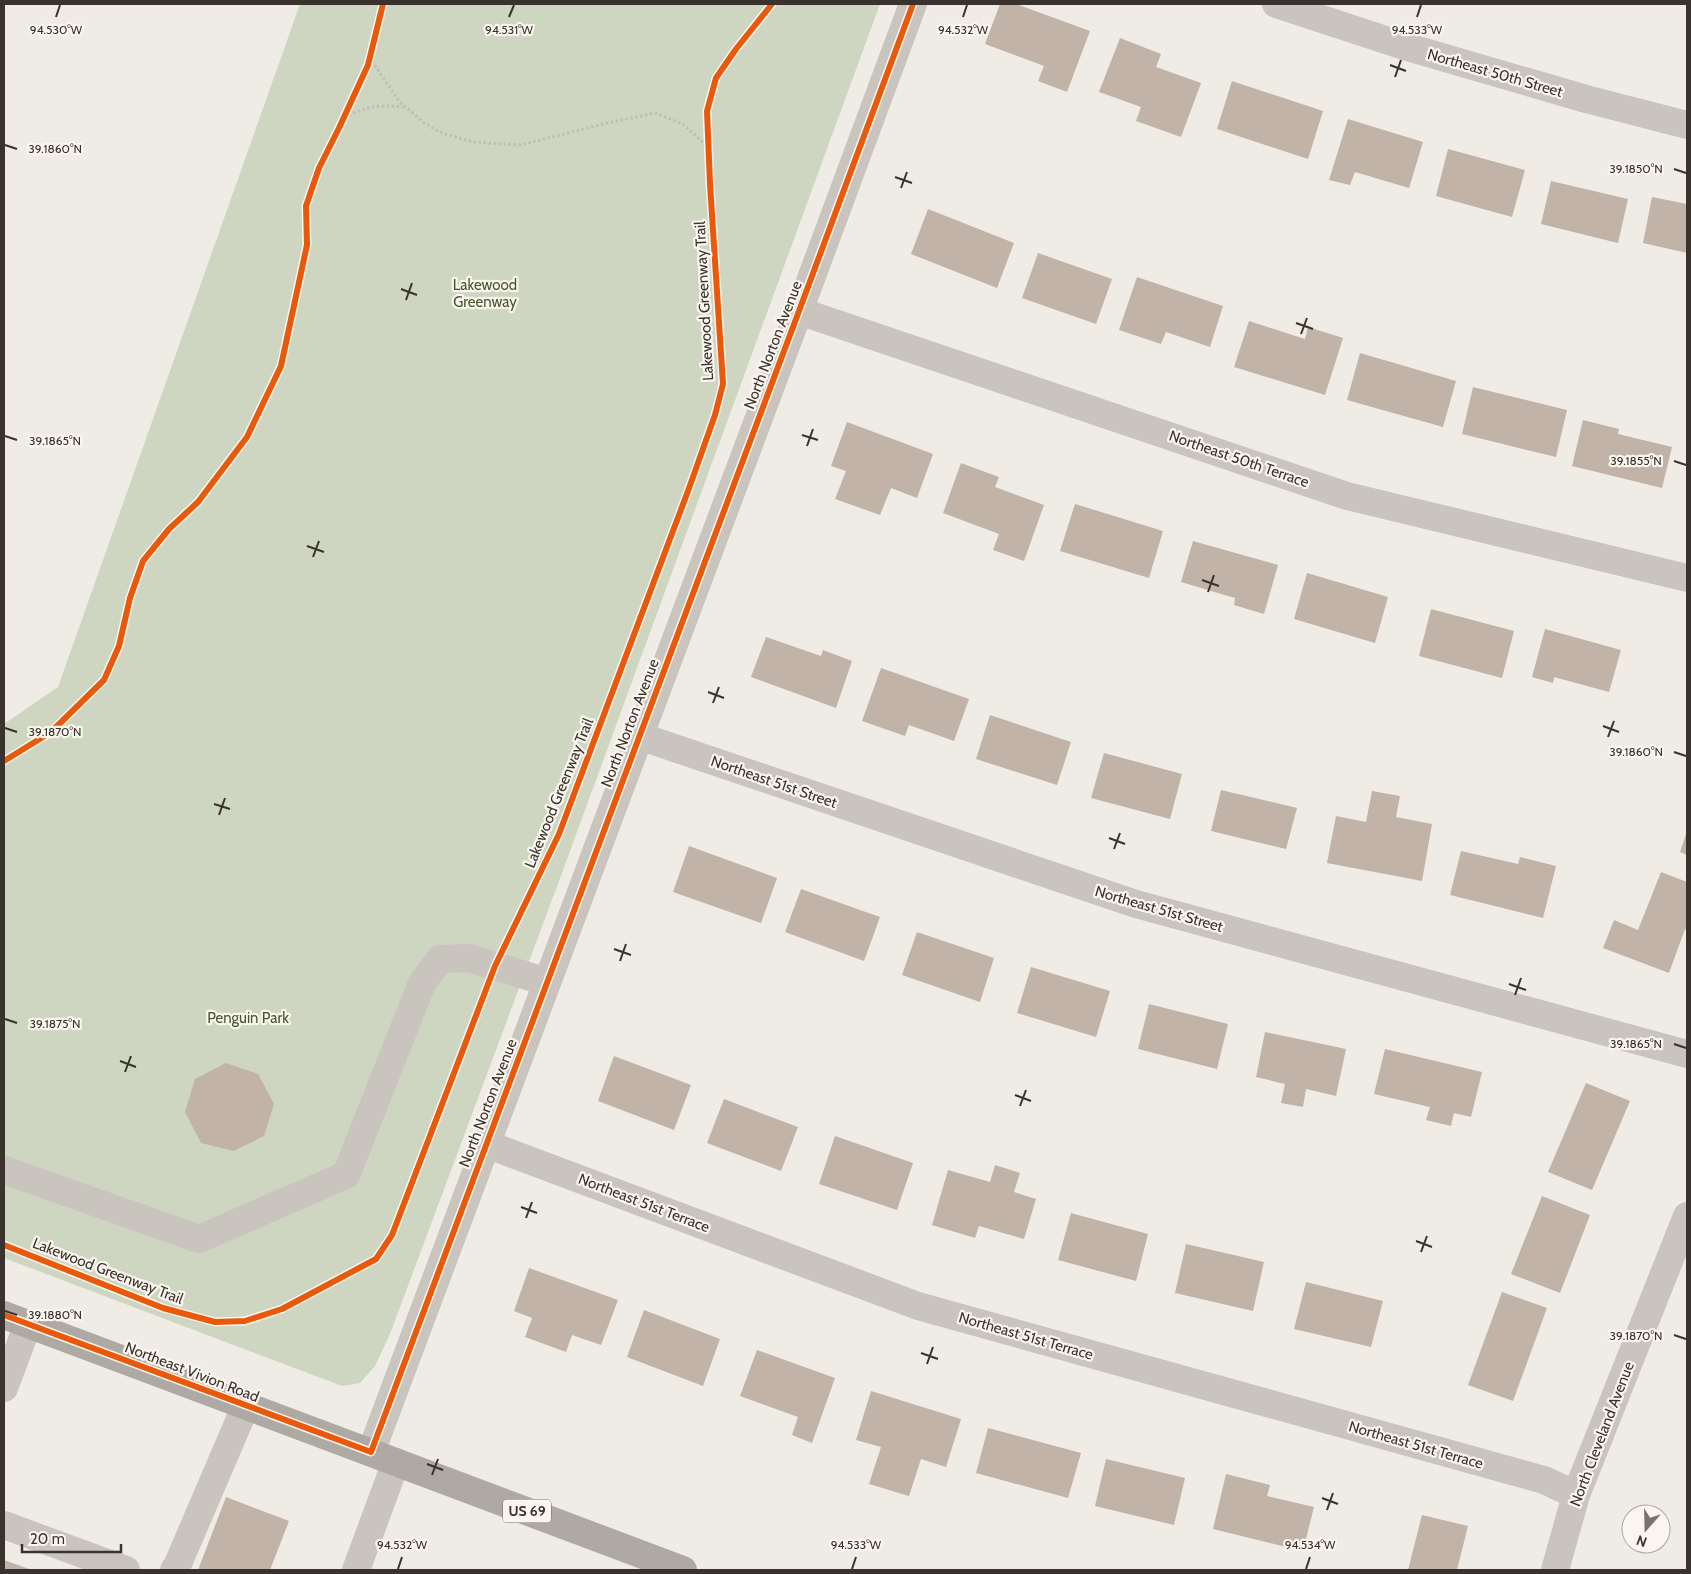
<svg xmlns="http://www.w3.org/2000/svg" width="1691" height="1574" viewBox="0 0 1691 1574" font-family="Cabin,sans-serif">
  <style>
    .green { fill: #ced5c1 }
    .building { fill: #c2b3a8 }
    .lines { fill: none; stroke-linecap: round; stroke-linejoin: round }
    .path { stroke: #c1bdb7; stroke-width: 3; stroke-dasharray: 2.5 2.5; stroke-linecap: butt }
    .minor { stroke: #c9c4be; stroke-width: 28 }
    .major { stroke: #aea9a3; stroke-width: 28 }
    .cycleway-casing { stroke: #faf6ef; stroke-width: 9 }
    .cycleway { stroke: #e8590c; stroke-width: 6 }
    .ticks { fill: none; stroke: #3a322c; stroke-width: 2 }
    .labels { text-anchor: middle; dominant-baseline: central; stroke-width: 4.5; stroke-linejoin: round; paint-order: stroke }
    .shield { fill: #faf6ef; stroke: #746d66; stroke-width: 1 }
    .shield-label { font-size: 14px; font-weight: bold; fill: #3a322c }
    .street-label { font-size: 15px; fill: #3a322c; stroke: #faf6ef }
    .park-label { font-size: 15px; fill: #455731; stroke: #faf6ef }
    .ticks-label { font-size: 12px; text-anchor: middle; fill: #3a322c; stroke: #faf6ef; stroke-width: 4.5; stroke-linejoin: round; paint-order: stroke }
  </style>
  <rect width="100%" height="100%" fill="#efece6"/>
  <path class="green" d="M300,4H880L562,873L390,1334L375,1366L360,1383L342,1386L4,1258V724L58,687Z"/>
  <path class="building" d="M1000,4H1016L1090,31L1067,92L1038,81L1044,66L985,44Z
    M1120,38L1161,54L1156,67L1201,83L1181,137L1136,121L1141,107L1099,92Z
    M1232,81L1323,111L1308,159L1217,129Z
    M1348,119L1423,142L1409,188L1355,172L1350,185L1329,180Z
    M1448,149L1525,170L1512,217L1436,196Z
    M1551,181L1628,199L1618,243L1541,224Z
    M1652,197L1687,204V253L1643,243Z
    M928,209L1014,243L997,288L911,254Z
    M1038,253L1112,279L1096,324L1022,298Z
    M1137,277L1223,306L1210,347L1166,332L1161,344L1119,330Z
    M1249,321L1305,339L1308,327L1343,338L1325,395L1234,367Z
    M1360,353L1456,381L1443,427L1347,400Z
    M1473,387L1567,410L1556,457L1462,434Z
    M1583,420L1619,429L1618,434L1672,447L1662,488L1572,466Z
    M847,422L933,454L917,498L891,488L880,515L835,499L846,471L831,466Z
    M961,463L999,477L995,487L1044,505L1024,561L993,550L999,534L943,513Z
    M1075,504L1163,531L1149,578L1060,551Z
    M1193,541L1278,565L1264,614L1234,605L1235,598L1181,582Z
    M1307,573L1388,597L1375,643L1294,619Z
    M1431,609L1514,631L1502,678L1419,656Z
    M1545,629L1621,650L1609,692L1554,677L1553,683L1532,677Z
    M766,637L821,656L823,650L852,661L836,708L751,677Z
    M881,668L969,699L954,741L909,725L905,736L862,721Z
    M990,715L1071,742L1057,785L976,759Z
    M1104,753L1182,774L1170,819L1091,798Z
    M1221,790L1297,808L1286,849L1211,831Z
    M1372,791L1400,796L1396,817L1432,824L1422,881L1327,863L1336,816L1366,822Z
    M1687,831V855L1680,852Z
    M689,846L777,878L761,923L673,892Z
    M1461,851L1518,864L1520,857L1556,866L1543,918L1450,895Z
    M1661,872L1687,882V930L1685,929L1669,973L1603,948L1614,920L1638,930Z
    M801,889L880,917L864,961L785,932Z
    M917,932L994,958L980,1002L902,975Z
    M1031,967L1110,991L1096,1037L1017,1013Z
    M1149,1004L1228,1024L1217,1069L1138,1049Z
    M1265,1032L1346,1049L1336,1096L1306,1089L1303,1107L1281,1103L1285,1084L1256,1077Z
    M1385,1049L1482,1072L1471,1117L1454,1113L1451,1126L1426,1120L1430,1107L1374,1094Z
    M614,1056L691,1085L674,1130L598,1101Z
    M226,1063L258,1074L274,1104L264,1136L234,1151L201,1143L185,1112L195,1079Z
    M1586,1083L1630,1101L1592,1190L1548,1172Z
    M724,1099L798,1127L781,1171L707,1143Z
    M835,1136L913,1163L897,1210L819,1184Z
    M995,1165L1020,1173L1014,1192L1036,1199L1024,1239L979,1226L975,1238L932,1225L948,1170L990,1182Z
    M1542,1196L1590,1215L1560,1293L1511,1274Z
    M1071,1213L1148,1234L1136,1281L1058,1260Z
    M1186,1244L1264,1262L1253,1311L1175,1293Z
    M529,1268L618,1300L601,1345L572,1335L566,1352L525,1337L532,1318L514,1311Z
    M1306,1282L1383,1301L1371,1347L1294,1329Z
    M1502,1292L1547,1308L1513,1401L1468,1385Z
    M644,1310L720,1339L703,1386L627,1357Z
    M757,1350L835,1378L812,1443L792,1435L798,1417L740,1396Z
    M871,1391L961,1419L946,1467L921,1459L909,1496L869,1484L881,1447L856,1440Z
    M988,1428L1081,1453L1068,1498L976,1473Z
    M1106,1459L1185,1478L1174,1525L1095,1506Z
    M1226,1474L1270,1485L1267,1496L1314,1507L1303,1551L1213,1529Z
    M226,1497L289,1521L270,1570H198Z
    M1422,1515L1468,1526L1457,1570H1408Z
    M4,1560L32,1570H4Z"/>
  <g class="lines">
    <path class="path" d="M369,57L399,101L423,122L439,132L473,142L521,145L607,123L655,113L683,124L709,148
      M344,118C368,105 379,105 405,107"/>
    <path class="minor" d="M1276,4L1404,46L1586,99L1687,125
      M799,311L1347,496L1687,578
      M639,736L1136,904L1687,1054
      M486,1144L918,1306L1544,1480L1576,1495
      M4,1170L199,1239L346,1175L422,983L440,959L469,958L547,982
      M4,1388L28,1324
      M371,1452L799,311L913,4
      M4,1525L126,1570
      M174,1570L177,1566L246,1405
      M356,1570L396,1462
      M1555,1570L1576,1495L1687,1216"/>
    <path class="major" d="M4,1315L683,1570"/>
    <g class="cycleway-casing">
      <path id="cycleway" d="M4,761L51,732L104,680L119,646L130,598L143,561L169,529L198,502L247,437L281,366L307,245L306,206L319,168L339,128L368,65L383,4
        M4,1245L163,1308L215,1322L245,1321L282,1309L376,1259L392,1235L495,966L559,834L688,491L715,415L723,384L710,184L707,111L716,78L736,49L772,4
        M4,1315L371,1452L799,311L913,4"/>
    </g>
    <use href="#cycleway" class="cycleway"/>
  </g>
  <path class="ticks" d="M56,17L60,5M509,17L514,5M963,17L967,5M1417,17L1421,5M1390,65L1406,71M1395,77L1401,60M5,145L17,149M1674,169L1686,173M895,177L912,183M901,188L907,172M401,289L417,295M406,300L412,283M1296,323L1313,329M1301,334L1307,318M802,435L818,440M5,436L17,440M807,446L813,429M1674,461L1686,465M307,546L324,552M313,557L319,541M1202,580L1219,586M1208,592L1214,575M708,692L724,698M713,703L719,687M1603,726L1619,732M5,728L17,732M1608,737L1614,721M1674,752L1686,756M214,804L230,809M219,815L225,798M1109,838L1125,844M1114,849L1120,833M614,949L631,955M620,961L626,944M1509,984L1526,990M1515,995L1521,978M5,1019L17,1023M1674,1044L1686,1048M120,1061L136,1067M125,1072L131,1056M1015,1095L1031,1101M1020,1106L1026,1090M521,1207L537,1213M526,1218L532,1202M1416,1241L1432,1247M1421,1252L1427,1236M5,1311L17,1315M1674,1335L1686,1339M921,1353L938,1359M927,1364L933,1347M427,1464L443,1470M432,1475L438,1459M1322,1498L1338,1504M1327,1510L1333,1493M398,1569L402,1557M852,1569L856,1557M1306,1569L1310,1557"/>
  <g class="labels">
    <rect class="shield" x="503" y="1499.5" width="48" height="23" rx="4"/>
    <g class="shield-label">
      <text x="527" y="1511">US 69</text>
    </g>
    <g class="street-label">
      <text transform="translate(1495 73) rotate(16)">Northeast 50th Street</text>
      <text transform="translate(704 301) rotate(-93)">Lakewood Greenway Trail</text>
      <text transform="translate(773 345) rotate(-69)">North Norton Avenue</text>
      <text transform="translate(1239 459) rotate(19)">Northeast 50th Terrace</text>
      <text transform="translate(630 723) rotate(-69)">North Norton Avenue</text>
      <text transform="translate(774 782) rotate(19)">Northeast 51st Street</text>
      <text transform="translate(559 793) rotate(-68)">Lakewood Greenway Trail</text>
      <text transform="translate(1159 909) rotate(16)">Northeast 51st Street</text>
      <text transform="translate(488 1103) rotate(-69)">North Norton Avenue</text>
      <text transform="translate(644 1203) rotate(21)">Northeast 51st Terrace</text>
      <text transform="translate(108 1271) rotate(21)">Lakewood Greenway Trail</text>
      <text transform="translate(1026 1336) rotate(16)">Northeast 51st Terrace</text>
      <text transform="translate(192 1372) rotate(21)">Northeast Vivion Road</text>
      <text transform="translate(1602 1434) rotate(-69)">North Cleveland Avenue</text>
      <text transform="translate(1416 1445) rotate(16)">Northeast 51st Terrace</text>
    </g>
    <g class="park-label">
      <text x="485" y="285">Lakewood<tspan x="485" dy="17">Greenway</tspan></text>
      <text x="248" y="1018">Penguin Park</text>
    </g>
  </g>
  <g class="ticks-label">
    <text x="56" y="34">94.530°W</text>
    <text x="509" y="34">94.531°W</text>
    <text x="963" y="34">94.532°W</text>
    <text x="1417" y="34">94.533°W</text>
    <text x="55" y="153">39.1860°N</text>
    <text x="1636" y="173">39.1850°N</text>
    <text x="55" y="445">39.1865°N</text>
    <text x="1636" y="465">39.1855°N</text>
    <text x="55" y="736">39.1870°N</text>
    <text x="1636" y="756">39.1860°N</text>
    <text x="55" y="1028">39.1875°N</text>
    <text x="1636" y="1048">39.1865°N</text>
    <text x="55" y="1319">39.1880°N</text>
    <text x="1636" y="1340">39.1870°N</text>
    <text x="402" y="1549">94.532°W</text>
    <text x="856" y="1549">94.533°W</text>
    <text x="1310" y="1549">94.534°W</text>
  </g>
  <rect width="1691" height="1574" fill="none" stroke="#3a322c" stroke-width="10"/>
  <g transform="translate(1646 1529) rotate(200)"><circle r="24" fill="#faf6ef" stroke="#ada8a1"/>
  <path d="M0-4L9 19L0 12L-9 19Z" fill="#79736d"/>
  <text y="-8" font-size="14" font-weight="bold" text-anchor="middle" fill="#3a322c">N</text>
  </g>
  <path d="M22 1544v8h99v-8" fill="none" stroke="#3a322c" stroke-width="2.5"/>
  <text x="30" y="1544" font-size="15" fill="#3a322c" stroke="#faf6ef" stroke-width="4" paint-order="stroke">20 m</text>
</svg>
